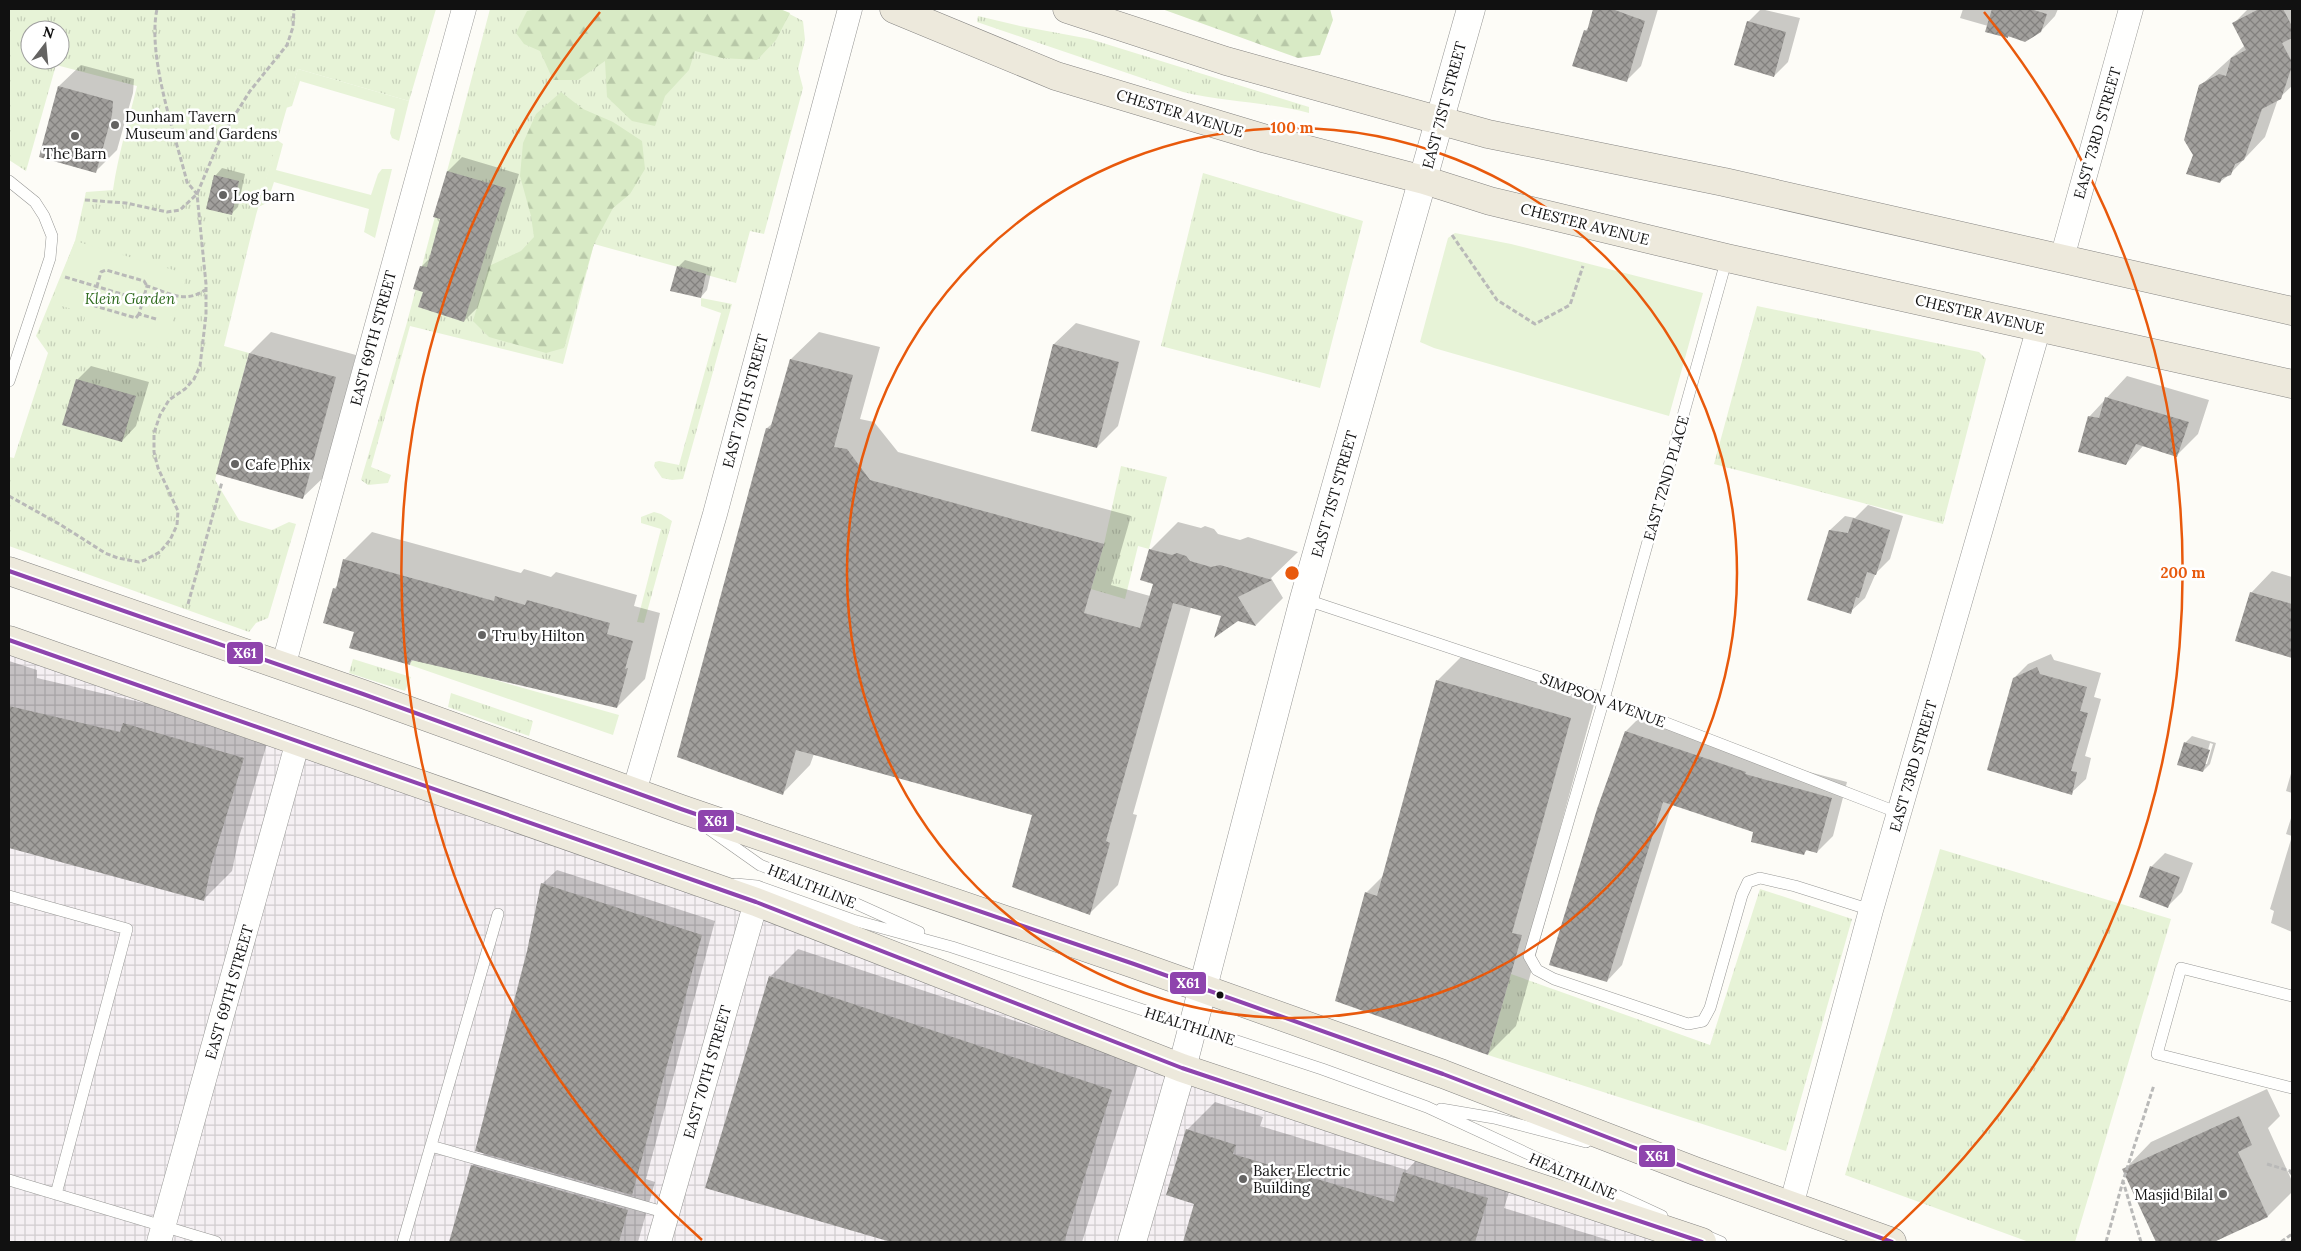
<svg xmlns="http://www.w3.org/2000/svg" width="2301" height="1251" viewBox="0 0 2301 1251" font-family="Lora,serif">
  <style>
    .industrial { fill: url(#industrial-grid) }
    .grass { fill: url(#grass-tufts); fill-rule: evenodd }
    .forest { fill: url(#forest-firs) }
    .park { fill: #e7f3d7 }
    .shadow { fill: #0003; fill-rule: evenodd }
    .building { fill: url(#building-cross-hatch) }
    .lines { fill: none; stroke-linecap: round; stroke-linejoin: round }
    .service-casing { stroke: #979795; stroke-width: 12 }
    .minor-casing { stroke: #979795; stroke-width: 25 }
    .tertiary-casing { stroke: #979795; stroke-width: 29 }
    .primary-casing { stroke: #858482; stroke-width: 29 }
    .path { stroke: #b9b9b8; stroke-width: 3; stroke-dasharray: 5 2.5; stroke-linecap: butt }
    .service { stroke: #fffffe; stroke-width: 11 }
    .minor { stroke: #fffffe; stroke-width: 24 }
    .tertiary { stroke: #fffffe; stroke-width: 28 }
    .primary { stroke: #ede9dc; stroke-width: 28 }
    .bus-1-casing { stroke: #fff; stroke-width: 8 }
    .bus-1 { stroke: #8e44ad; stroke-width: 4 }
    .ring { fill: none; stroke: #e8590c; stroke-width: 2.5 }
    .poi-dot { fill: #646362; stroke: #fff; stroke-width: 2 }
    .bus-dot { fill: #111; stroke: #fff; stroke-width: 2 }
    .labels { text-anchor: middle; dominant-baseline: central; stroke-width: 5; stroke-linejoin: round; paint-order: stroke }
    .street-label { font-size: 15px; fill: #111; stroke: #fff }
    .poi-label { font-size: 15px; fill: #111; stroke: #fff; text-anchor: start }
    .park-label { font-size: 15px; font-style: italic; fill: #2f6b1f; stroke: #fff }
    .centre { fill: #e8590c; stroke: #fff; stroke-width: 2.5 }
    .ring-label { font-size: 15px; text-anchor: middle; font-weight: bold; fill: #e8590c; stroke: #fff; stroke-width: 5; stroke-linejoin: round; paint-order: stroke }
    .line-badge { stroke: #fff; stroke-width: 2 }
    .badge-label { font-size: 14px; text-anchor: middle; font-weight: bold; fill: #fff }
  </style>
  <defs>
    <pattern id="industrial-grid" width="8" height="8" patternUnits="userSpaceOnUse" patternTransform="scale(1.25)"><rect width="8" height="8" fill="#f5f0f3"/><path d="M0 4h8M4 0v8" fill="none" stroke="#d1cdcf"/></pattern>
    <pattern id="grass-tufts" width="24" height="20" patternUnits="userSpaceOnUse" patternTransform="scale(1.25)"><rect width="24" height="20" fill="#e7f3d7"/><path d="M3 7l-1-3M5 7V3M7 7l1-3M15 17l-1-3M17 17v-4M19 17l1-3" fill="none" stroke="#c5cfb8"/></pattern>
    <pattern id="forest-firs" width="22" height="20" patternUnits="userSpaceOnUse" patternTransform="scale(1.25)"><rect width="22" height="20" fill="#d8eac5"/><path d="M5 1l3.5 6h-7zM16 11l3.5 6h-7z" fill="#b8c8a8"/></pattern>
    <pattern id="building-cross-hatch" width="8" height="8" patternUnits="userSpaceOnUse" patternTransform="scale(1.25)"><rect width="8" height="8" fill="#a19f9c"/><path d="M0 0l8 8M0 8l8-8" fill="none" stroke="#82807e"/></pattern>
  </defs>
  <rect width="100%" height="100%" fill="#fdfcf7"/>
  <path class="industrial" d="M9,640L1702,1242H9Z"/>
  <path class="grass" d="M9,9H436L409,101L298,69L256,215L224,346L249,353L215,480L239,520L272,530L289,522L296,524L268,618L256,623L249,632L9,546V457L14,458L48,353L36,336L75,241L86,192L113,190C118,155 129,119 137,86L56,65L26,171L9,160ZM30,30H60V60H30Z
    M490,9H780L803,21L805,40L798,69L803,88L764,234L750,231L736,283L594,244L563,364L410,326L371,467L391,475L388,483L368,485L361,480L406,326Z
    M978,16L1020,26L1090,39L1309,107V113C1268,102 1225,102 1183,92L977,22Z
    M1203,173L1363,221L1320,388L1161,346Z
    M701,298L732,304L683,479L672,480L662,478L654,466L655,462L659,461L679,465L721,313L701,306Z
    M1757,306L1979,352L1986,359L1943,524L1714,464Z
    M1121,466L1167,477L1149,549L1138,546L1125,599L1091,589L1104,544Z
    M654,512L661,514L672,521L644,623L637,622L661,529L641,523V517Z
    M353,659L411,677L405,691L349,673Z
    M451,693L533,721L529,736L448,707Z
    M1940,849L2171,919L2075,1242H2029L1845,1175Z
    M1760,889L1852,919L1786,1151L1488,1055L1511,974L1710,1045Z"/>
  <path class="forest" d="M538,9H780L790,13L776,40L757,60L722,58L695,51L689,70L665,96L655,126L632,121L607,97L605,61L578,80H553L540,51L524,44L516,33L527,11Z
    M1162,9H1330L1333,20L1320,55L1298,58Z
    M561,92L583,109L613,122L642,141L645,169L630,194L613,208L594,244L564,348L546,353L489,337L473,321L489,266L521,251L534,237L531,216L520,176L523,143L536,114Z"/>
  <path class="park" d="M298,69L409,101L399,141L392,138L390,133L395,109L300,81L292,106L286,108Z
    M277,140L283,144L276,170L371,195L378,174L382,169H392L375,238L364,232L369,209L274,182L267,203L258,207Z
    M1455,233L1511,244L1703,293L1669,416L1434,348L1420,342L1448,238Z
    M75,241L187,274L164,349L83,325L86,313L51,303Z
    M418,652L442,665L619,715L613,735L410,665L411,661H416Z"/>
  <path class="shadow" d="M1595,9H1658L1641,66L1627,80L1585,31L1590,26Z
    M1761,9L1800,18L1788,62L1774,76L1748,22Z
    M1963,9H2058L2055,16L2041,31L2007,37L1988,26L1960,18Z
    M2248,9H2292V86L2278,99L2265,137L2230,174L2220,182L2194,155L2200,86L2245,45L2233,24Z
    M81,65L134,79L133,93L117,150L95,172L40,156L59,86Z
    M462,157L519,174L478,307L464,321L424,291L415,288L422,266L431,257L441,218L448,171Z
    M222,168L245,174L238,207L231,214L207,208L216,175Z
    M685,260L712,268L707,290L701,297L678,267Z
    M1076,323L1140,341L1118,426L1097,447L1033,430L1054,344Z
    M271,332L356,355L324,477L302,498L250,353Z
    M819,332L880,347L860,419L874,422L898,452L1131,516L1111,585L1150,596L1154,583L1142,579L1151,549L1178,522L1201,528L1205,526L1214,529L1218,534L1240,540L1248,537L1298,552L1271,578L1283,598L1256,625L1191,607L1133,814L1137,815L1118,885L1090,913L1033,815L814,754L810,765L783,793L678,756L767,428L774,422L791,359Z
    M91,366L149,382L136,426L122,441L77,380Z
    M2127,376L2209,400L2198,434L2176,456L2144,445L2126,464L2089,417Z
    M1868,505L1903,516L1890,559L1876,573L1865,598L1850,612L1809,600L1830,530L1845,516L1855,518Z
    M372,532L521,573L524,569L551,577L556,572L637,595L634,606L660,613L645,679L617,707L413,660L409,664L356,631L334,589L338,585L344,560Z
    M2272,571L2292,577V657L2237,641L2251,593Z
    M1465,653L1598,690L1539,905L1549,908L1516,1026L1488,1054L1366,893L1384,875L1437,681Z
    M2051,654L2054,660L2101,673L2094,697L2101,699L2085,756L2091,758L2086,779L2071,793L2014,678L2028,664Z
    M9,661L37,670V678L144,703L152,695L271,730L239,837L232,871L204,899L9,846Z
    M1641,716L1760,759L1847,782L1833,836L1817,852L1808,849L1804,853L1755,831L1672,804L1622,965L1607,981L1626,731Z
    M2192,736L2216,743L2210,764L2203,771L2185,743ZM2210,743L2213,744L2207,764H2204Z
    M2292,770V793L2286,791Z
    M2292,815V932L2271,923L2274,911L2270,909L2292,836L2286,834Z
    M2165,853L2193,863L2182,892L2168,906L2151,867Z
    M557,870L715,921L646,1179L655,1182L638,1242H450L472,1166L485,1152L542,884Z
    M798,949L1139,1062L1082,1242H896L707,1187L770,977Z
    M2267,1089L2280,1116L2268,1128L2292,1181V1192L2268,1216L2211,1242H2157L2124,1170L2151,1142Z
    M1215,1102L1263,1117L1260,1126L1407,1170L1432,1144L1516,1170L1504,1208L1615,1242H1184L1196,1203L1187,1130Z"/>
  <path class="building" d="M1593,9H1612L1645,21L1627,82L1572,66L1584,30L1587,31Z
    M1992,9H2030L2047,14L2041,32L2025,42L2008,36V38L1985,32Z
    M2259,9H2283L2292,26V38L2282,43L2292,62V66L2281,99L2262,109L2244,160L2235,164L2231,175L2222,178L2220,183L2186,174L2193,155L2184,140L2199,85L2219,74L2226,76L2231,58L2246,50L2232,23Z
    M1747,21L1786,32L1774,77L1734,65Z
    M58,86L113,101L112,115L96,173L39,157Z
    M447,171L506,188L464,322L418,307L423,292L413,289L420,266L427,267L440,219L433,217Z
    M214,175L239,181L232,215L206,209Z
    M677,266L706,274L701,298L670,291Z
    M1053,344L1119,362L1097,448L1031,431Z
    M249,353L336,377L303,499L216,474Z
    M790,359L853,375L834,447L847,449L870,480L1104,544L1084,613L1140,628L1153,584L1140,580L1149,549L1172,555L1177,553L1186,556L1190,561L1211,567L1220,565L1272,580L1238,597L1256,626L1238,621L1214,638L1221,616L1173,603L1106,841L1110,843L1090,915L1012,887L1032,815L796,750L783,795L677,757L766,428L770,429Z
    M76,379L136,396L122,442L62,425Z
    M2105,397L2189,422L2177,457L2136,444L2126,465L2078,452L2088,416L2099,418Z
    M1853,518L1890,530L1876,575L1867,572L1859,598L1856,597L1851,614L1807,600L1829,530L1848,533Z
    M343,559L494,601L495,596L525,605L527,600L610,623L607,634L633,641L625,669L628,668L617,708L411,660L410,665L349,648L354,632L323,623L333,588L336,589Z
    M2250,592L2292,604V658L2235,641Z
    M2037,667L2040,674L2087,687L2080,711L2088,713L2071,771L2077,772L2072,795L1987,770L2013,678Z
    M1436,680L1571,718L1512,933L1522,935L1488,1055L1335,1001L1365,892L1377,896Z
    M9,706L120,732L123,723L244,758L211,866L204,901L9,848Z
    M1625,731L1746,772L1745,774L1832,798L1817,853L1806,850L1804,855L1751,842L1753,832L1663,802L1607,982L1549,965L1597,809Z
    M2184,742L2210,750L2203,772L2177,765Z
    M2150,866L2180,877L2168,908L2139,897Z
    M541,883L702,935L632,1195L475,1151L527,951Z
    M769,976L1112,1090L1064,1242H891L705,1188Z
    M2239,1116L2252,1145L2238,1152L2268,1217L2214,1242H2156L2122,1169Z
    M1186,1129L1236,1145L1233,1154L1394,1202L1403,1172L1488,1198L1475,1242H1183L1194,1204L1166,1195Z
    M471,1165L628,1210L619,1242H449Z"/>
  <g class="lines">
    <g class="service-casing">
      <path id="service" d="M9,181L35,202L44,216L52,236L50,258L9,381
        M1727,258L1604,699L1529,956L1537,970L1554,979L1688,1024L1703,1021L1710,1008L1742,895L1748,882L1760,878L1795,886L1871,910
        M1304,599L1604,699L1899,813
        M709,829L760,865L828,891L919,932
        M736,884L757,886L853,920L952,947L1322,1069L1427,1107L1662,1216
        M9,896L127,929L56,1194
        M2292,996L2181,968L2157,1054L2292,1088
        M1441,1109L1494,1118L1586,1142
        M431,1146L667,1213
        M9,1180L216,1242
        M1702,1234L1721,1242
        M403,1242L498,914"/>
    </g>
    <g class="minor-casing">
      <path id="minor" d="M2062,258L2131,9
        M283,667L464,9
        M634,792L715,514L850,9
        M1791,1206L1871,910L2039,327
        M159,1242L298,741
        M659,1242L756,902"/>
    </g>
    <g class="tertiary-casing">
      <path id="tertiary" d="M1132,1242L1182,1068L1304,599L1471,9"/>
    </g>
    <g class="primary-casing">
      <path id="primary" d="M894,9L1056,76L1266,139L1424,180L1490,201L1727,258L2292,384
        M1067,9L1226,61L1488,134L1724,182L2292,311
        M9,571L363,694L681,809L1134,964L1443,1074L1695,1171L1892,1242
        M9,640L756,902L1182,1068L1702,1242"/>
    </g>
    <path class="path" d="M85,200L126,203L167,212L180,210L197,194L221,137L250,91L287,45L293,27L294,9
      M1452,235L1497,300L1535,324L1570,305L1583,266
      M65,277L155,304
      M139,314L136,318L95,306L93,300L101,272L106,270L144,281L147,286
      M156,319L139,314L147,286C170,293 184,304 205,290
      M9,496L61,525L105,553L118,558L139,562L145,560L160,552L170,540L177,525L178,511L158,468L154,452V433L160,415L169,400L185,389L194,379L200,366L206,315V284L197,194L187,182C175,134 147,57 157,9
      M188,604L222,482
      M2267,1164L2290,1171L2292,1175
      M862,1242L863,1241
      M2106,1242L2123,1181
      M2141,1242L2123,1181L2154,1085
      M2281,1242L2292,1234"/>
    <use href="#service" class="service"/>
    <use href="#minor" class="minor"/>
    <use href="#tertiary" class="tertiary"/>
    <use href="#primary" class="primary"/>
    <g class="bus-1-casing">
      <path id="bus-1" d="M9,571L363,694L681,809L1134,964L1443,1074L1695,1171L1892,1242
        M9,640L756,902L1182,1068L1702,1242"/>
    </g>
    <use href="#bus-1" class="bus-1"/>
  </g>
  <g class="ring">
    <circle cx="1292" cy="573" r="445"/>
    <path d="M702 1240A891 891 0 0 1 600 12M1984 12A891 891 0 0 1 1882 1240"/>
  </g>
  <g class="poi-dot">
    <circle cx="115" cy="125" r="5"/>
    <circle cx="75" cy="136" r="5"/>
    <circle cx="223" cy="195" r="5"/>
    <circle cx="235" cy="464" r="5"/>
    <circle cx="482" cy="635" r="5"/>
    <circle cx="1243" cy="1179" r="5"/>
    <circle cx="2223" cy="1194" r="5"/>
  </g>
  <circle class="bus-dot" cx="1220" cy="995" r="4.5"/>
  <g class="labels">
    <g class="street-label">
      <text transform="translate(1444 105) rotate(-75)">EAST 71ST STREET</text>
      <text transform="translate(1180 113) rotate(17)">CHESTER AVENUE</text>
      <text transform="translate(2097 133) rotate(-74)">EAST 73RD STREET</text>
      <text transform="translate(1585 224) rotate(14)">CHESTER AVENUE</text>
      <text transform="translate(1980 314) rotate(13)">CHESTER AVENUE</text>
      <text transform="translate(373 338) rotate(-75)">EAST 69TH STREET</text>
      <text transform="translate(745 401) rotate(-75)">EAST 70TH STREET</text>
      <text transform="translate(1666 478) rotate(-74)">EAST 72ND PLACE</text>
      <text transform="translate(1334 494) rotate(-74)">EAST 71ST STREET</text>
      <text transform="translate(1603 700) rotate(20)">SIMPSON AVENUE</text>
      <text transform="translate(1913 766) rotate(-74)">EAST 73RD STREET</text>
      <text transform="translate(812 886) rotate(22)">HEALTHLINE</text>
      <text transform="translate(229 992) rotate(-74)">EAST 69TH STREET</text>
      <text transform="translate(1190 1026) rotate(18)">HEALTHLINE</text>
      <text transform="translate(707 1072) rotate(-74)">EAST 70TH STREET</text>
      <text transform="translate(1573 1176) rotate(24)">HEALTHLINE</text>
    </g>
    <g class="poi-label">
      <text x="125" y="116">Dunham Tavern<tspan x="125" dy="17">Museum and Gardens</tspan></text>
      <text x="75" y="153" text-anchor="middle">The Barn</text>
      <text x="233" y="195">Log barn</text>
      <text x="245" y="464">Cafe Phix</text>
      <text x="492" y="635">Tru by Hilton</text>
      <text x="1253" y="1170">Baker Electric<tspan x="1253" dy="17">Building</tspan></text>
      <text x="2213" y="1194" text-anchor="end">Masjid Bilal</text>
    </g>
    <g class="park-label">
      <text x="130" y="298">Klein Garden</text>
    </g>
  </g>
  <circle cx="1292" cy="573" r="8" class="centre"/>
  <g class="ring-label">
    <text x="1292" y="133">100 m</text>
    <text x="2183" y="578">200 m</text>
  </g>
  <g class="line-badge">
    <rect x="226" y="641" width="38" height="24" rx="5" fill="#8e44ad"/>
    <rect x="697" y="809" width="38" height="24" rx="5" fill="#8e44ad"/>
    <rect x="1169" y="971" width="38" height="24" rx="5" fill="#8e44ad"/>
    <rect x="1638" y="1144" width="38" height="24" rx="5" fill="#8e44ad"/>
  </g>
  <g class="badge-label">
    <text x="245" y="658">X61</text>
    <text x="716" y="826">X61</text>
    <text x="1188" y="988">X61</text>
    <text x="1657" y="1161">X61</text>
  </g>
  <rect width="2301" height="1251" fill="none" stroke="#111111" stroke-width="20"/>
  <g transform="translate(45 45) rotate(16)"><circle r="24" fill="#ffffff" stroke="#a0a0a0"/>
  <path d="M0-4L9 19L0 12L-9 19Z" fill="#646362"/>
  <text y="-8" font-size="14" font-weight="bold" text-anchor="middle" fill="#111111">N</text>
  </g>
</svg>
